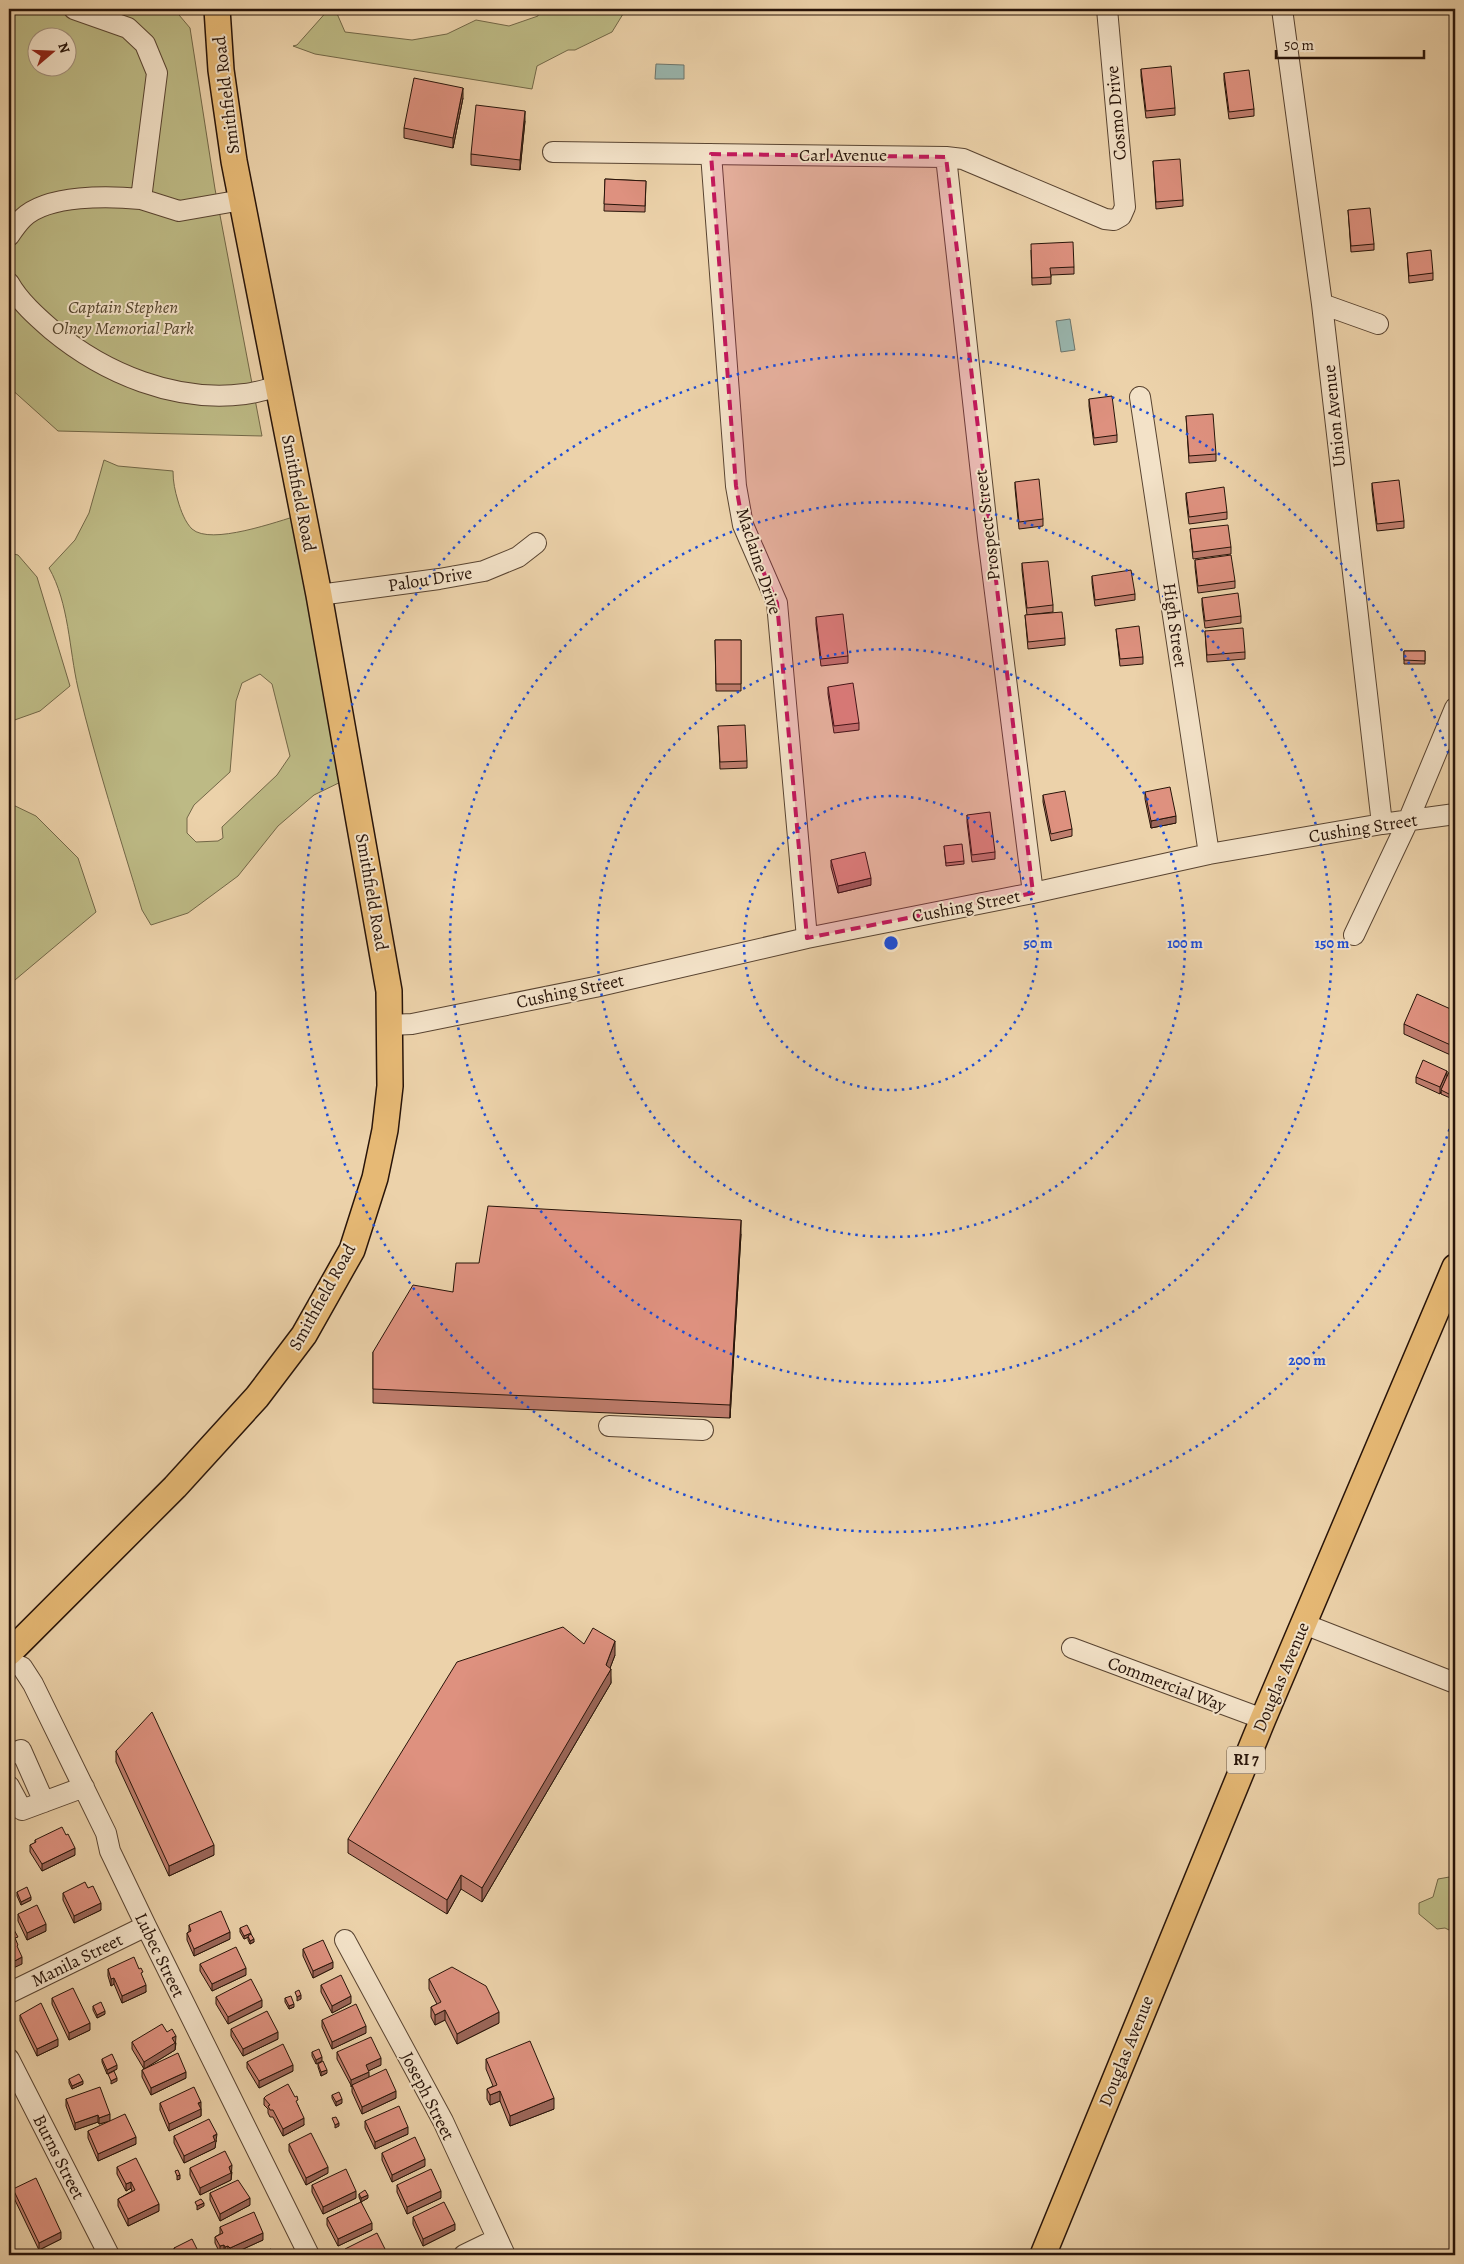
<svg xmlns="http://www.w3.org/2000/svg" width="1464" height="2264" viewBox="0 0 1464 2264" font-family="Alegreya,serif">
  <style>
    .green { fill: #bdba85; stroke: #726747; fill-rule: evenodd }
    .water { fill: #99b6ae; stroke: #6c756c }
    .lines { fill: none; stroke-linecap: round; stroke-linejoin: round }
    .minor-casing { stroke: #594431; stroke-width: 22 }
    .major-casing { stroke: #281409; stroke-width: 28 }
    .minor { stroke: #f3e2c8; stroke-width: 20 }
    .major { stroke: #e6b975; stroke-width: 25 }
    .wall { fill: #bf7d6d; stroke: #281409 }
    .shaded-wall { fill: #9b6659; stroke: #281409 }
    .building { fill: #de917f; stroke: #281409 }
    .marked { fill: #c2185b; fill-opacity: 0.2; stroke: #c2185b; stroke-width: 4; stroke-dasharray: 10 6; stroke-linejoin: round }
    .ring { fill: none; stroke: #1d4ed8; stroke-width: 2.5; stroke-dasharray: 2.5 5 }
    .labels { text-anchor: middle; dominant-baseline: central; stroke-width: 4; stroke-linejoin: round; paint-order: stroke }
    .shield { fill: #f3e2c8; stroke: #655242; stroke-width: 1 }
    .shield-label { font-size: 16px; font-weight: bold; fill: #281409 }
    .street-label { font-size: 18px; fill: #281409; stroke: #f3e2c8 }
    .park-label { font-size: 18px; font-style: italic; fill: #55462e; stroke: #f3e2c8 }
    .centre { fill: #1d4ed8; stroke: #f3e2c8; stroke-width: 2.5 }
    .ring-label { font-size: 15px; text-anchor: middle; font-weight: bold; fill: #1d4ed8; stroke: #f3e2c8; stroke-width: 4; stroke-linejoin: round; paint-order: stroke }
  </style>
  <rect width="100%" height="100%" fill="#ecd2aa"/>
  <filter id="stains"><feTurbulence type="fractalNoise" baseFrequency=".004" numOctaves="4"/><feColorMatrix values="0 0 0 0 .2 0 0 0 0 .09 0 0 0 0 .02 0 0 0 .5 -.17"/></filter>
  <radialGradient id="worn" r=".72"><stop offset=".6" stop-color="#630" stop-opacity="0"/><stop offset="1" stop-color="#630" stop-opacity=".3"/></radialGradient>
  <path class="green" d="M9,9H174L190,28L215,189L262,436L58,431L9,387ZM38,38H68V68H38Z
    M329,9H335L345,32L412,40L447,34L476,20L509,26L538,16V9H618L623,14L612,32L575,50H568L537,66L532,89L315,54L293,46L297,45Z
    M104,460L118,466L173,471C173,482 175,491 178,501C181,511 185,522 192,529C211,546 278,521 300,515L355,775L314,795L278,826L238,876L188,913L151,925L142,910C120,837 96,763 78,688C69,649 69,603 49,568L75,540L89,513ZM260,674L272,684L290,756L277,775L222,827L223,838L218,841L196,842L187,833V818L194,805L230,772L236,701L242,683Z
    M9,553L18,555L37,577L70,686L40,711L9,722Z
    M9,803L36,816L78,858L96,912L9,985Z
    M1455,1876V1933L1445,1928L1437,1929L1419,1914V1903L1433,1897L1438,1879Z"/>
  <path class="water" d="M656,64L684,65V79H655Z
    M1070,319L1075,350L1061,352L1056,321Z"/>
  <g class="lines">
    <g class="minor-casing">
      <path id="minor" d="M74,9L128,28L145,44L157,73L141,199L179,211L242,200
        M1282,9L1322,304L1382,824
        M553,152L946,157L963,159L1105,219L1114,220L1121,216L1125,207L1107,9
        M711,154L736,486L743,525L777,603L807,938
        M946,157L988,537L1033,893
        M9,236C13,230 18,223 23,218C48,194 110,196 141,199
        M9,283C19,301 37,317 52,330C105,374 176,403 245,394C256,393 268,389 279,386
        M1322,304L1378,324
        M1140,397L1209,854
        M319,595L439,579L484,571L518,557L536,543
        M1354,935L1408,821L1455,708
        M390,1025L412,1024L595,987L807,938L1033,893L1209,854L1382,824L1455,814
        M609,1426L703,1430
        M1304,1624L1455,1683
        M1072,1648L1263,1719
        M9,1662L22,1667L33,1684L106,1833L110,1851L146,1926L309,2255
        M9,1755L21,1750L44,1802
        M9,1786L22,1810L84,1787
        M345,1940L443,2121L505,2255
        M9,1993L146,1926
        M9,2059L109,2255
        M464,2255L497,2239"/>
    </g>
    <g class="major-casing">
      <path id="major" d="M9,1653L175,1487L257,1397L304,1335L352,1250L375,1178L385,1130L390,1086L389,991L319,595L234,161L221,70L217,9
        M1043,2255L1263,1719L1455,1267"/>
    </g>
    <use href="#minor" class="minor"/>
    <use href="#major" class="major"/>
  </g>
  <path class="wall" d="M1141,69L1175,108V115L1146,118L1141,76Z
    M1224,73L1254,109V116L1229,119L1224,80Z
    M463,98L453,148L404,138V128Z
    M525,121L520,170L471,165V154Z
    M1153,161L1183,200V206L1156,209Z
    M605,179L646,181L645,212L604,211Z
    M1348,210L1374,244V250L1351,252Z
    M1031,250L1074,267V274L1051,275V284L1032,285Z
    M1407,253L1433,273V280L1409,283Z
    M1089,399L1117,435V442L1094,445L1089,406Z
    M1186,416L1216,454V461L1189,463Z
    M1015,482L1043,519V526L1019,529L1015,488Z
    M1372,483L1404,521V528L1377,531L1372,490Z
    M1186,493L1227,512V519L1189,524L1186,499Z
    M1190,529L1231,547V554L1193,559Z
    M1195,560L1235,581V588L1198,593L1195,567Z
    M1022,563L1053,605V612L1027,615L1022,570Z
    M1092,576L1135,594V600L1095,606L1092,583Z
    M1202,598L1241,616V623L1205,628L1202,605Z
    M1025,615L1065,638V645L1028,649Z
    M816,617L848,656V663L821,666L816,624Z
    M1116,629L1143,657V664L1120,666Z
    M1205,631L1245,652V659L1207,662Z
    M715,640H741V691H716Z
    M1404,651H1425V664H1404Z
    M828,687L859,723V730L834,733L828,694Z
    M718,726L747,761V768L720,769Z
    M1145,792L1176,823L1151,828L1145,799Z
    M1043,795L1072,829V836L1051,841L1043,802Z
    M967,815L995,852V859L972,862L967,822Z
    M944,846L964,861V864L946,866Z
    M831,860L871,885L838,893L831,867Z
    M1455,1011V1057L1404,1034V1024Z
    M1455,1075V1100L1441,1094V1092L1440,1094L1416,1083V1077H1447Z
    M741,1234L730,1418L373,1403V1352L453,1292L479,1263Z
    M584,1644L615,1655L610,1668L611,1683L482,1902L461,1889L447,1914L348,1853V1839Z
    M116,1751L214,1855L169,1876L116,1762Z
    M35,1840L75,1855L42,1871L30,1852V1845L35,1843Z
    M88,1888L101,1910L74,1923L63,1900V1893Z
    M17,1892L31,1900L21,1905L17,1896Z
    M18,1914L46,1931L27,1940L18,1921Z
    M189,1925L230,1939L194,1956L187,1940V1933L189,1932Z
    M240,1928L251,1935L254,1942L250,1944L248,1940V1937L244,1939L240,1932Z
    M303,1949L333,1968L313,1978L303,1956Z
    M200,1964L246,1975L212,1991L200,1971Z
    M108,1969L143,1978L146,1992L122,2003L114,1984L111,1986L108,1976Z
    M429,1979L499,2023L457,2044L445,2020L435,2025L431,2017V2007L437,2004L429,1989Z
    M321,1985L351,2003L332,2013L321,1992Z
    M216,1997L262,2007L228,2024L216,2004Z
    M52,1998L90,2030L69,2040L52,2004Z
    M285,1998L294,2007L289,2009L285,2002Z
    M93,2006L105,2014L97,2018L93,2010Z
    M20,2015L58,2046L37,2056L20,2021Z
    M322,2020L366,2033L332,2049L322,2027Z
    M231,2029L278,2039L243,2056L231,2036Z
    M167,2032L176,2043L175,2050L144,2069L132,2049V2042Z
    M312,2052L322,2061L316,2064L312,2056Z
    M337,2052L381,2065L368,2071L369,2077L396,2098L362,2114L352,2092V2087L337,2059Z
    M102,2059L117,2069L107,2074L102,2062Z
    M486,2059L554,2109L510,2126L500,2101L490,2105L487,2099V2089L493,2086L486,2069Z
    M247,2062L293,2071L259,2088L247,2068Z
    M318,2064L327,2073L321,2076L318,2067Z
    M142,2070L186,2078L151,2095L142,2077Z
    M69,2079L83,2084L72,2089L69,2083Z
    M332,2095L342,2103L336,2106L332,2098Z
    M264,2098L298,2105L304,2125L283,2136L273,2117H270L268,2113V2109L264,2105Z
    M66,2099L110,2121L99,2124L98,2122L75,2130L66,2106Z
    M160,2103L201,2109V2116L169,2131L160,2110Z
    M365,2121L408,2134L375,2149L365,2128Z
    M88,2131L136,2144L98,2161L88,2138Z
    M174,2136L217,2141H215V2148L184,2163L174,2143Z
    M289,2144L328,2173L306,2185L289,2151Z
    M382,2153L425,2166L392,2182L382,2160Z
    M117,2167L159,2211L128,2226L118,2206V2199L132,2191L131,2188L126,2191L117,2174Z
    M190,2168L232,2172L231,2180L200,2195L190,2175Z
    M312,2185L356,2198L323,2214L312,2192Z
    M397,2185L441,2198L407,2214L397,2192Z
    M13,2189L61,2239L39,2250L13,2196Z
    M210,2193L250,2205L220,2221L210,2200Z
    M359,2194L368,2198L361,2202L372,2230L338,2246L327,2225V2218L361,2202L359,2197Z
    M413,2217L455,2230L423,2246L413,2224Z
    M220,2227L263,2240L230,2255L228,2253L225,2254L224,2252L220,2253L215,2243V2237L220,2234Z
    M174,2248L200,2255H174Z"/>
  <path class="shaded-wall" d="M463,88V98L453,148V138Z
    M525,111V121L520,170V160Z
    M1176,816V823L1151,828V821Z
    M871,878V885L838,893V886Z
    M1447,1071V1078L1440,1094V1087Z
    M741,1220V1234L730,1418V1405Z
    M615,1641V1655L607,1676L611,1669V1683L482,1902V1888L606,1665Z
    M214,1845V1855L169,1876V1866Z
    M75,1848V1855L42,1871V1864Z
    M461,1875V1889L447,1914V1900Z
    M31,1897V1900L21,1905V1902Z
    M101,1903V1910L74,1923V1916Z
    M46,1924V1931L27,1940V1933Z
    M230,1932V1939L194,1956V1949Z
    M251,1933V1936L244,1939V1936Z
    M254,1939V1942L250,1944V1941Z
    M22,1957V1964L9,1970V1964Z
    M333,1962V1968L313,1978V1971Z
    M246,1968V1975L212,1991V1984Z
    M114,1978V1984L111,1986V1979Z
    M146,1985V1992L122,2003V1996Z
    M301,1995V1999L297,2001V1997Z
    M351,1996V2003L332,2013V2006Z
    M262,2000V2007L228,2024V2017Z
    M294,2004V2007L289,2009V2006Z
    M445,2010V2020L435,2025V2015Z
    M105,2011V2014L97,2018V2015Z
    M499,2012V2023L457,2044V2034Z
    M90,2023V2030L69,2040V2033Z
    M366,2026V2033L332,2049V2042Z
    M278,2032V2039L243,2056V2049Z
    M176,2036L175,2050L144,2069V2062L172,2038Z
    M58,2039V2046L37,2056V2049Z
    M322,2057V2061L316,2064V2060Z
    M381,2058V2065L366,2072V2065Z
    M117,2065V2069L107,2074V2070Z
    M293,2065V2071L259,2088V2081Z
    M327,2070V2073L321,2076V2072Z
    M186,2072V2078L151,2095V2088Z
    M369,2072V2079L352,2085L351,2087V2080Z
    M117,2078V2081L111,2084V2081Z
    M83,2081V2084L72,2089V2086Z
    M396,2091V2098L362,2114V2107Z
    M500,2091V2101L490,2105V2095Z
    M554,2098V2109L510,2126V2116Z
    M342,2099V2103L336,2106V2102Z
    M201,2102V2116L169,2131V2124Z
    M110,2114V2121L99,2124V2118Z
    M98,2115V2122L75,2130V2123Z
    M304,2118V2125L283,2136V2129Z
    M339,2123V2126L335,2128V2125Z
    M408,2127V2134L375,2149V2142Z
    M217,2134L215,2148L184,2163V2156Z
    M136,2137V2144L98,2161V2154Z
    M425,2159V2166L392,2182V2175Z
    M232,2165L231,2180L200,2195V2188Z
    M328,2167V2173L306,2185V2178Z
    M180,2175V2179L177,2180V2176Z
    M131,2182V2188L126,2191V2184Z
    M356,2191V2198L323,2214V2207Z
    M441,2191V2198L407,2214V2207Z
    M368,2195V2198L361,2202V2198Z
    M250,2198V2205L220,2221V2214Z
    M204,2203V2206L197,2210V2206Z
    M159,2204V2211L128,2226V2219Z
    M372,2223V2230L338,2246V2239Z
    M455,2224V2230L423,2246V2239Z
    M61,2232V2239L39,2250V2243Z
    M263,2233V2240L230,2255V2248Z
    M224,2245V2252L220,2253V2246Z
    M228,2246V2253L225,2254V2247Z"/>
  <path class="building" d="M1171,66L1175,108L1146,111L1141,69Z
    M1249,70L1254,109L1229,112L1224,73Z
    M414,78L463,88L453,138L404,128Z
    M476,105L525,111L520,160L471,154Z
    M1180,159L1183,200L1156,202L1153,161Z
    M605,179L646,181L645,206L604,204Z
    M1370,208L1374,244L1351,246L1348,210Z
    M1073,242L1074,267L1050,268L1051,277L1032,278L1031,244Z
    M1431,250L1433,273L1409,276L1407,253Z
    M1112,396L1117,435L1094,438L1089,399Z
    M1213,414L1216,454L1189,456L1186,416Z
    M1039,479L1043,519L1019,522L1015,482Z
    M1399,480L1404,521L1377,524L1372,483Z
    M1224,487L1227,512L1189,517L1186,493Z
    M1228,525L1231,547L1193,552L1190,529Z
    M1231,555L1235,581L1198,586L1195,560Z
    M1048,561L1053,605L1027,608L1022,563Z
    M1131,570L1135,594L1095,600L1092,576Z
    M1238,593L1241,616L1205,621L1202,598Z
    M1062,612L1065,638L1028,642L1025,615Z
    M843,614L848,656L821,659L816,617Z
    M1139,626L1143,657L1120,659L1116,629Z
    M1243,628L1245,652L1207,655L1205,631Z
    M715,640H741V684H716Z
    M1404,651H1425V661L1404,660Z
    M853,683L859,723L834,726L828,687Z
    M745,725L747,761L720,762L718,726Z
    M1170,787L1176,816L1151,821L1145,792Z
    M1065,791L1072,829L1051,834L1043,795Z
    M990,812L995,852L972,855L967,815Z
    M962,844L964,861L946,863L944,846Z
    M865,852L871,878L838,886L831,860Z
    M1417,994L1455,1011V1047L1404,1024Z
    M1423,1060L1447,1071L1440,1087L1416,1077Z
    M1449,1072L1455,1075V1097L1441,1090Z
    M488,1206L741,1220L730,1405L373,1389V1352L413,1285L453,1292L456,1263H479Z
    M563,1627L584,1644L593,1628L615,1641L606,1665L611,1669L482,1888L461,1875L447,1900L348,1839L457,1662Z
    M152,1712L214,1845L169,1866L116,1751Z
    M62,1827L66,1835L68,1834L75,1848L42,1864L30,1845L36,1842L35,1840Z
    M85,1882L88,1888L93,1886L101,1903L74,1916L63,1893Z
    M27,1887L31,1897L21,1902L17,1892Z
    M37,1905L46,1924L27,1933L18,1914Z
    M221,1911L230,1932L194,1949L187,1933L191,1931L189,1925Z
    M247,1925L251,1933L244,1936L240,1928Z
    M13,1928L18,1937L15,1938L18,1945L17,1946L22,1957L9,1964V1930Z
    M251,1934L254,1939L250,1941L248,1936Z
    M323,1940L333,1962L313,1971L303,1949Z
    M236,1947L246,1968L212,1984L200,1964Z
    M134,1957L139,1969L141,1968L143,1972L141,1973L146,1985L122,1996L114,1978L111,1979L108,1969Z
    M452,1967L486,1986L499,2012L457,2034L445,2010L435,2015L431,2007L441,2002L429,1979Z
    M341,1975L351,1996L332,2006L321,1985Z
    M251,1979L262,2000L228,2017L216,1997Z
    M73,1988L90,2023L69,2033L52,1998Z
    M299,1990L301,1995L297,1997L295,1992Z
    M291,1996L294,2004L289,2006L285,1998Z
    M101,2002L105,2011L97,2015L93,2006Z
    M41,2003L58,2039L37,2049L20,2015Z
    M356,2004L366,2026L332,2042L322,2020Z
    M267,2011L278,2032L243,2049L231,2029Z
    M162,2024L167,2032L172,2029L176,2036L172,2038L175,2043L144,2062L132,2042Z
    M371,2037L381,2058L366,2065L369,2072L351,2080L337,2052Z
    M530,2041L554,2098L510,2116L500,2091L490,2095L487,2089L497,2085L486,2059Z
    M283,2044L293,2065L259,2081L247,2062Z
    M319,2049L322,2057L316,2060L312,2052Z
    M178,2053L186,2072L151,2088L142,2070Z
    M112,2054L117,2065L107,2070L102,2059Z
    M323,2061L327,2070L321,2072L318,2064Z
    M386,2069L396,2091L362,2107L352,2085Z
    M114,2071L117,2078L111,2081L108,2074Z
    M79,2074L83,2081L72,2086L69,2079Z
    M288,2084L295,2097L297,2096L298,2100L296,2101L304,2118L283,2129L273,2110H270L268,2106L270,2105L264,2098L266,2096Z
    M100,2087L110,2114L99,2118L98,2115L75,2123L66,2099Z
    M194,2087L201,2102L198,2103L201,2109L169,2124L160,2103Z
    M339,2092L342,2099L336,2102L332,2095Z
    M399,2106L408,2127L375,2142L365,2121Z
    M125,2114L136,2137L98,2154L88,2131Z
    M336,2117L339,2123L335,2125L332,2118Z
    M209,2119L217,2134L213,2136L215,2141L184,2156L174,2136Z
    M311,2133L328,2167L306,2178L289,2144Z
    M415,2137L425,2159L392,2175L382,2153Z
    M225,2151L232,2165L229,2167L231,2173L200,2188L190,2168Z
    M136,2158L159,2204L128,2219L118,2199L135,2190L131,2182L126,2184L117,2167Z
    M346,2169L356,2191L323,2207L312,2185Z
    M431,2169L441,2191L407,2207L397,2185Z
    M178,2170L180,2175L177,2176L175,2171Z
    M36,2178L61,2232L39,2243L13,2189Z
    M238,2180L250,2198L220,2214L210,2193Z
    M365,2190L368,2195L361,2198L359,2194Z
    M201,2199L204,2203L197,2206L195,2202Z
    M361,2202L372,2223L338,2239L327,2218Z
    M444,2202L455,2224L423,2239L413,2217Z
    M254,2212L263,2233L230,2248L228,2246L225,2247L224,2245L220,2246L215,2237L223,2233L220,2227Z
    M377,2233L388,2255H348L345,2249Z
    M192,2239L200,2255H178L174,2248Z
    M271,2249L273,2253L277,2251L279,2255H257Z"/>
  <path class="marked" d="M711,154L946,157L1033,893L807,938L777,603L743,525L736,486Z"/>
  <g class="ring">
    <circle cx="891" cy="943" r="147"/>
    <circle cx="891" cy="943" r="294"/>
    <circle cx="891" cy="943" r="441"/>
    <path d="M1454 1115A589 589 0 1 1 1454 771"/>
  </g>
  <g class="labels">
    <rect class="shield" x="1227" y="1746.5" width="38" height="27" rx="4"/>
    <g class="shield-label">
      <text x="1246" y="1760">RI 7</text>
    </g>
    <g class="street-label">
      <text transform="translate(226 95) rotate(-97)">Smithfield Road</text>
      <text transform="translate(1116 113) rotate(-95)">Cosmo Drive</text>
      <text x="843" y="155">Carl Avenue</text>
      <text transform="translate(1334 416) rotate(-96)">Union Avenue</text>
      <text transform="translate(299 493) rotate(79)">Smithfield Road</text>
      <text transform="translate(987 525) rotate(-97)">Prospect Street</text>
      <text transform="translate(759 561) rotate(72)">Maclaine Drive</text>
      <text transform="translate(430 579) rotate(-9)">Palou Drive</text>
      <text transform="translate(1175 625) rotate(82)">High Street</text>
      <text transform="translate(1363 828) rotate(-9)">Cushing Street</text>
      <text transform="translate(372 892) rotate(80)">Smithfield Road</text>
      <text transform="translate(966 906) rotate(-11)">Cushing Street</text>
      <text transform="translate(570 991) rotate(-12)">Cushing Street</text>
      <text transform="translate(322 1297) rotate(-61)">Smithfield Road</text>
      <text transform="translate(1281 1677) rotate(-67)">Douglas Avenue</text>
      <text transform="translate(1167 1684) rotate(21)">Commercial Way</text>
      <text transform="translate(160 1955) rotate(64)">Lubec Street</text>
      <text transform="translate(77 1960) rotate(-26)">Manila Street</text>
      <text transform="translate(1126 2051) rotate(-68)">Douglas Avenue</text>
      <text transform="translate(428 2096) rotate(63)">Joseph Street</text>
      <text transform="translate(59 2157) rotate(63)">Burns Street</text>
    </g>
    <g class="park-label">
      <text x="123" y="307">Captain Stephen<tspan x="123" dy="21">Olney Memorial Park</tspan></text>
    </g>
  </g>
  <circle cx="891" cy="943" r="8" class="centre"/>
  <g class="ring-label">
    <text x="1038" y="948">50 m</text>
    <text x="1185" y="948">100 m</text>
    <text x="1332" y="948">150 m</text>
    <text x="1307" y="1365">200 m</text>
  </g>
  <rect width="1464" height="2264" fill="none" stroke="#ecd2aa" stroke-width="30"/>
  <rect x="10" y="10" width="1444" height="2244" fill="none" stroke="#281409" stroke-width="2.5"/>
  <rect x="15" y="15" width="1434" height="2234" fill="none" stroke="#281409"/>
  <g transform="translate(52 52) rotate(71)"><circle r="24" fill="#f3e2c8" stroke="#a2907c"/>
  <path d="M0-4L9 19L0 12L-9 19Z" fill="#8f2418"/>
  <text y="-8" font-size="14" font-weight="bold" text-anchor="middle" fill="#281409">N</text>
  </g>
  <path d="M1276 50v8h148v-8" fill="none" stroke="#281409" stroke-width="2.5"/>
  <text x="1284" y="50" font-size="15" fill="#281409" stroke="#f3e2c8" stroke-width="4" paint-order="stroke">50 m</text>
  <rect width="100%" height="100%" filter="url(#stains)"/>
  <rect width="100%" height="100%" fill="url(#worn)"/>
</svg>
